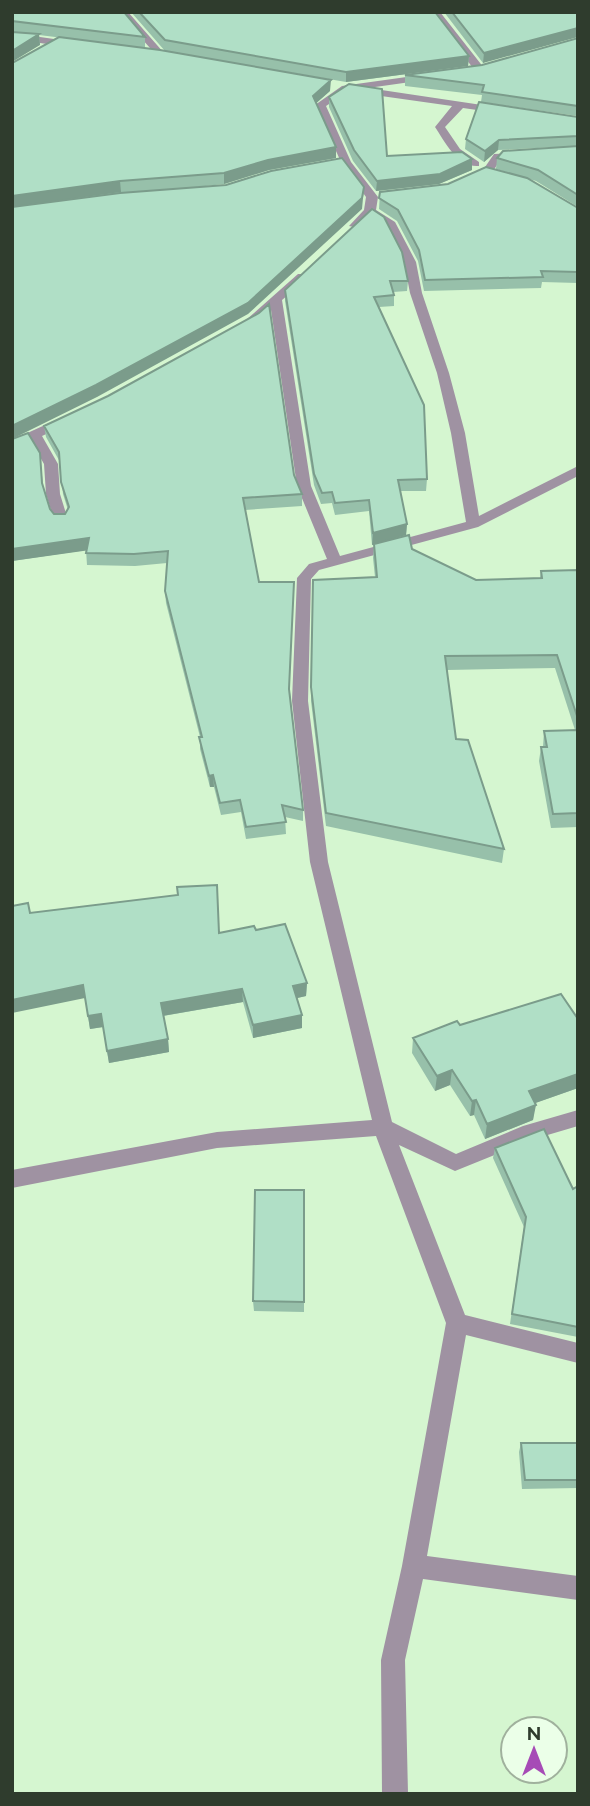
<svg xmlns="http://www.w3.org/2000/svg" width="590" height="1806" viewBox="0 0 590 1806" font-family="Raleway,sans-serif">
  <style>
    .lines { fill: none; stroke-linecap: round; stroke-linejoin: round }
    .minor { fill: #9f92a2; fill-rule: evenodd }
    .wall { fill: #97c0aa }
    .shaded-wall { fill: #7b9c8b }
    .building { fill: #b0dfc6; stroke: #7b9c8b; stroke-width: 2 }
  </style>
  <rect width="100%" height="100%" fill="#d5f6d0"/>
  <g class="lines">
    <path class="minor" d="M118,12H128L164,53L181,56V60L158,57Z
      M430,12H440L484,68V72H476Z
      M12,33L75,42L80,45L75,48L12,39Z
      M428,74L432,75V79L368,88L502,108V112L498,113L463,108L445,127L460,149L479,162V166C458,168 445,142 435,127L452,106L367,94L362,91L364,89L349,91L326,106L351,162L378,197L376,210L395,222L416,262L422,293L449,373L465,433L479,516L578,466V476L478,527L319,570L311,579L308,701L328,862L392,1122L456,1154L523,1126L578,1110V1126L534,1139L455,1171L399,1145L465,1315L578,1343V1363L466,1335L427,1556L578,1576V1600L423,1579L405,1660L408,1794H382L381,1660L402,1566L446,1323L376,1136L217,1148L12,1188V1170L217,1132L372,1120L310,862L292,701L297,578L309,564L327,559L297,486L271,310L256,323L246,320L298,274H306V280L282,300L311,486L340,556L466,522L451,433L437,373L410,293L404,262L386,226L371,216L359,228L349,226L364,210L366,197L341,162L315,105L342,86Z
      M518,153L523,156L522,158L501,159L491,174L472,182L467,179L483,170L494,154Z
      M67,415L72,416V422L42,436L58,464L60,494L68,520L61,524L54,520L46,494L44,464L31,441L12,449V440Z"/>
  </g>
  <path class="wall" d="M12,12L145,37V48L39,35L40,45L12,31Z
    M131,12H435L469,56L468,66L346,82L165,51Z
    M444,12H578L483,63Z
    M578,38V116L481,102L482,95L405,86V75L482,65Z
    M330,91L316,103L336,147V158L269,170L224,184L12,207Z
    M329,97L387,156L472,159V170L439,184L376,191L353,161L329,107Z
    M578,117V207L536,181L496,169L497,158L557,147L498,150L484,162L465,149L466,139Z
    M380,192L578,208V283L542,282L541,288L424,291L418,261L397,221L379,209Z
    M372,209L408,281L407,291L393,292L394,295V306L379,307L427,479L426,491H400L407,524L406,535L372,545L369,511L335,515L332,503L321,504L314,485L285,301V290Z
    M44,426L294,475L302,494V506L245,510L259,582L290,692L303,810V821L285,817L286,834L246,839L241,812L221,815L214,787H210L200,749V737L166,603L165,591L167,563L135,566L87,565L86,550L12,561V439L41,465L43,486L50,509L54,514H65L68,510L63,494L60,462L46,437Z
    M374,544L412,549L476,580L540,578L541,571L578,570V827L551,828L539,761L541,747H543L544,731L575,730L555,668L447,670L456,739L504,849L502,863L326,826L311,701L313,580L375,577L373,558Z
    M30,913L219,933L256,930L307,983L306,996L297,998L302,1028L253,1038L243,1002L163,1016L168,1039L169,1052L109,1063L103,1027L90,1029L85,998Z
    M413,1038L578,1088L535,1103L533,1120L485,1139L474,1115L470,1116L450,1085L435,1091L412,1053Z
    M495,1148L573,1189L578,1186V1337L510,1324L524,1227L493,1158Z
    M304,1190V1312L254,1311L253,1301Z
    M521,1443H578V1488L522,1489L519,1452Z"/>
  <path class="shaded-wall" d="M578,28V37L483,63L484,53Z
    M39,34L40,45L12,62V51Z
    M469,56L468,66L346,82V72Z
    M331,80L330,91L313,106V96Z
    M499,140L498,150L484,162L485,151Z
    M336,147V158L269,170L224,184V173L268,160Z
    M472,159V170L439,184L376,191L377,181Z
    M120,181L121,192L12,207V196Z
    M364,187L362,209L248,314L97,397L12,439V426Z
    M407,524L406,535L372,545L373,533Z
    M89,538L90,550L12,561V549Z
    M213,775L214,787H210L209,776Z
    M307,983L306,996L293,999V986Z
    M83,985L85,998L12,1013V1000Z
    M242,989L243,1002L162,1016L161,1003Z
    M101,1014L103,1027L90,1029L88,1016Z
    M302,1015V1028L253,1038V1025Z
    M168,1039L169,1052L109,1063L107,1051Z
    M452,1070L450,1085L435,1091L437,1076Z
    M578,1074V1088L527,1106L529,1091Z
    M476,1100L474,1115L470,1116L472,1101Z
    M536,1105L533,1120L485,1139L487,1124Z"/>
  <path class="building" d="M12,12H124L145,37L12,21Z
    M139,12H435L469,56L346,72L165,40Z
    M452,12H578V28L484,53Z
    M12,32L39,34L12,51Z
    M59,37L160,50L331,80L313,96L336,147L268,160L224,173L120,181L12,196V63Z
    M578,38V106L482,92L484,85L405,75L482,65Z
    M349,84L382,89L387,156L462,152L472,159L440,174L377,181L354,150L329,97Z
    M479,102L578,117V136L499,140L485,151L466,139Z
    M578,146V195L538,170L497,158L503,151Z
    M342,158L364,187L362,198L248,303L96,385L12,426V207L120,193L226,185L271,171Z
    M486,167L527,178L578,208V272L541,271L543,277L425,280L419,250L398,210L379,198L380,192L448,184Z
    M372,209L384,217L402,252L408,281H390L394,295L374,297L424,405L427,479L398,480L407,524L373,533L369,500L335,503L332,492L322,493L314,474L285,290Z
    M269,304L294,475L302,494L243,498L259,582H294L289,689L303,810L282,805L286,822L246,827L240,800L220,803L213,775L209,776L199,737H202L165,591L168,551L134,554L86,553L89,538L12,549V439L28,433L40,453L42,483L50,509L54,514H65L69,507L61,482L59,452L44,426L108,396L259,313Z
    M409,535L412,549L476,580L542,578L541,571L578,570V719L557,655L445,656L456,739L468,740L504,849L326,813L311,687L313,580L377,577L374,544Z
    M578,730V813L553,814L541,747H547L544,731Z
    M217,885L219,933L254,926L256,930L285,924L307,983L293,986L302,1015L253,1025L242,989L161,1003L168,1039L107,1051L101,1014L88,1016L83,985L12,1000V906L28,903L30,913L178,895L177,887Z
    M561,994L578,1019V1074L529,1091L536,1105L487,1124L476,1100L472,1101L452,1070L437,1076L413,1038L457,1021L460,1025Z
    M544,1129L573,1189L578,1186V1327L512,1314L526,1217L495,1148Z
    M255,1190H304V1302L253,1301Z
    M521,1443H578V1480H525Z"/>
  <rect width="590" height="1806" fill="none" stroke="#2f3c2d" stroke-width="28"/>
  <g transform="translate(534 1750)"><circle r="33" fill="#ebffe8" stroke="#a0b19d" stroke-width="2"/>
  <path d="M0-5L12 26L0 18L-12 26Z" fill="#a64bb6"/>
  <text y="-10" font-size="19" font-weight="bold" text-anchor="middle" fill="#2f3c2d">N</text>
  </g>
</svg>
